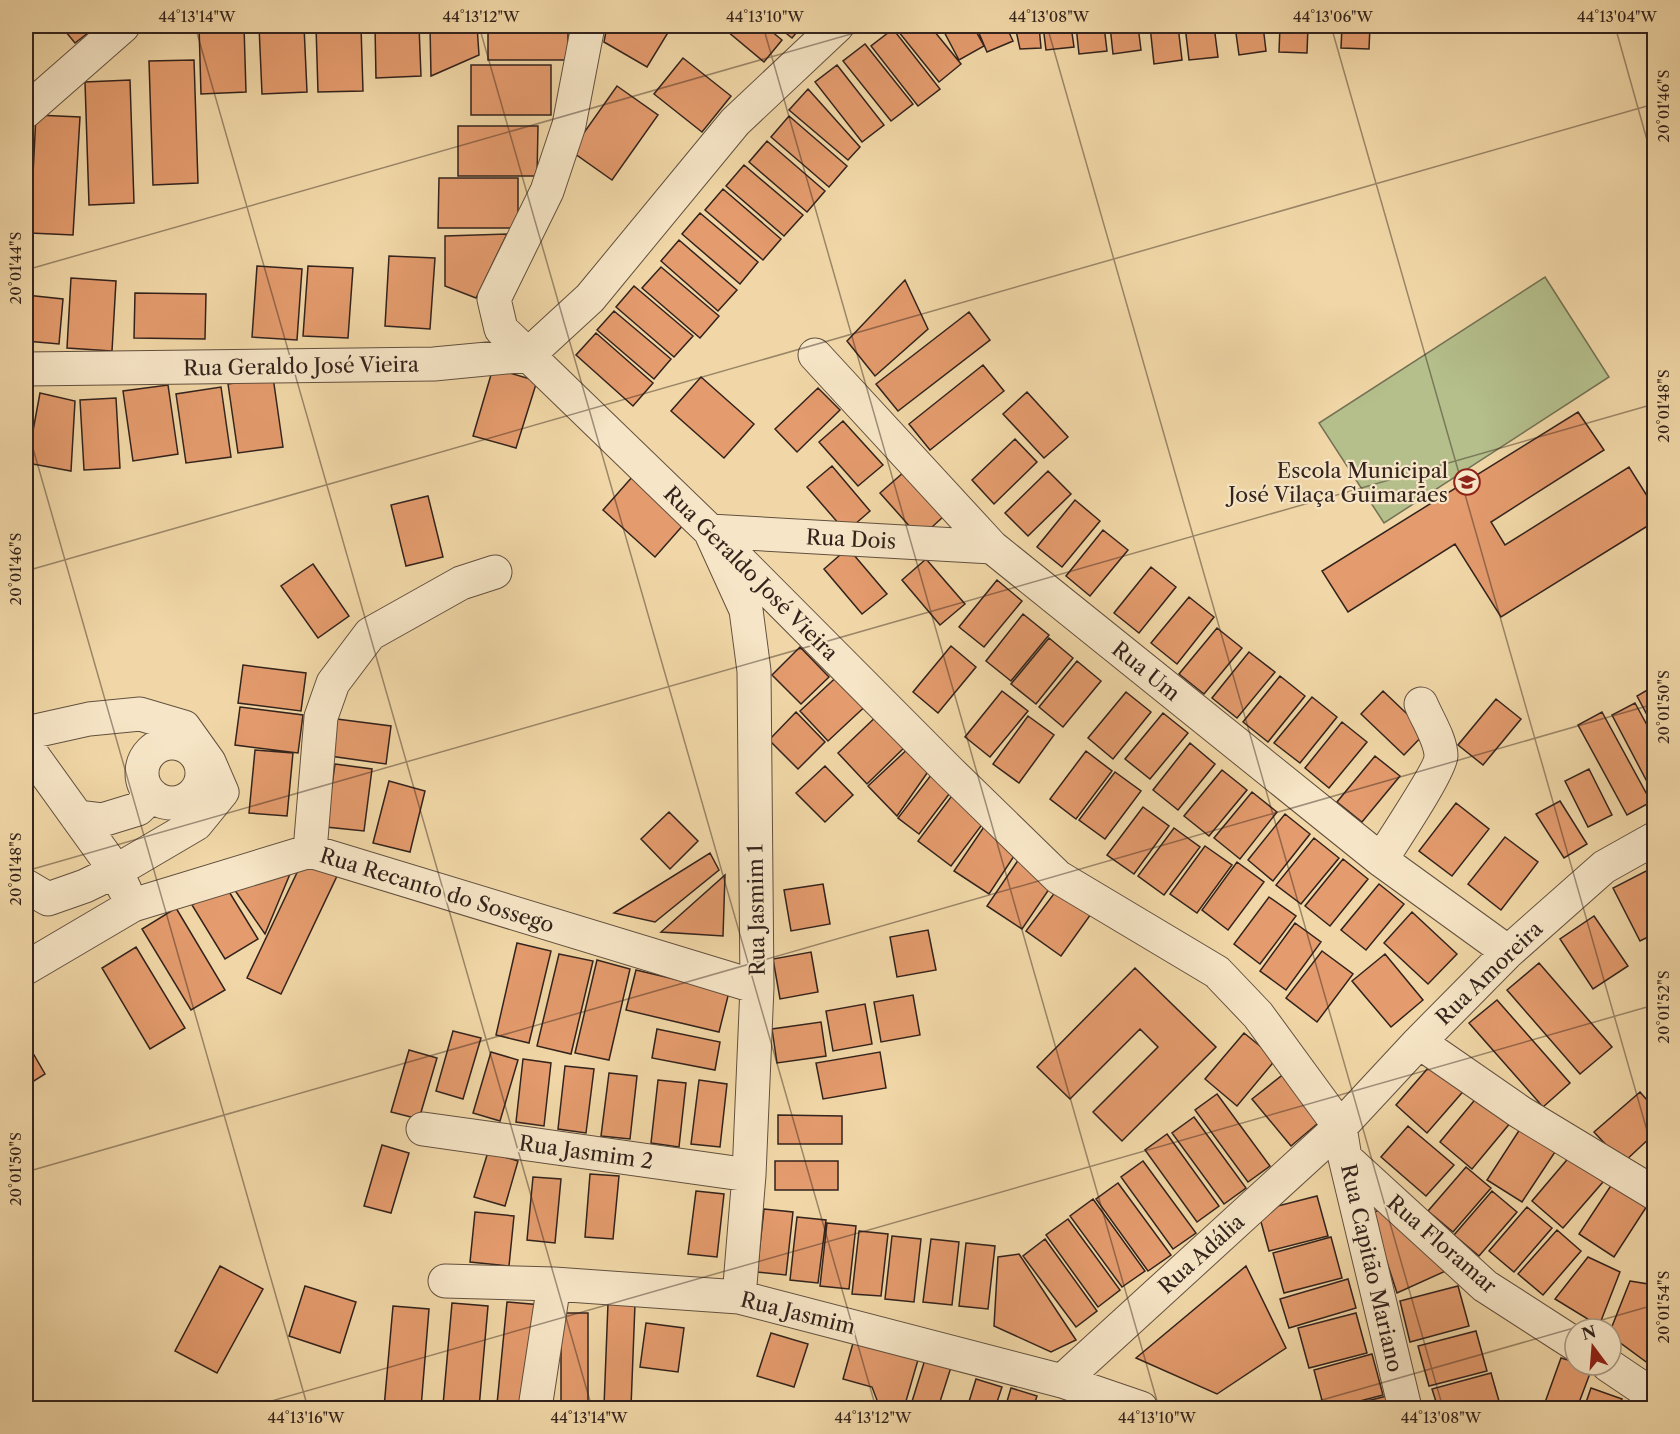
<svg xmlns="http://www.w3.org/2000/svg" width="1680" height="1434" viewBox="0 0 1680 1434" font-family="'Libre Caslon Text',serif">
  <style>
    .green { fill: #b4bf8c; stroke: #747154; stroke-width: 1.5 }
    .building { fill: #e49b6d; stroke: #33231c; stroke-width: 1.5 }
    .lines { fill: none; stroke-linecap: round; stroke-linejoin: round }
    .minor-casing { stroke: #62503f; stroke-width: 35 }
    .minor { stroke: #f6e5c6; stroke-width: 33 }
    .ticks { fill: none; stroke: #33231c; stroke-width: 1.5; stroke-opacity: 0.45 }
    .labels { text-anchor: middle; dominant-baseline: central; stroke-width: 4.5; stroke-linejoin: round; paint-order: stroke }
    .street-label { font-size: 21px; fill: #33231c; stroke: #f6e5c6 }
    .poi-label { font-size: 21px; fill: #33231c; stroke: #f6e5c6; text-anchor: end }
    .neatline { fill: none; stroke: #33231c; stroke-width: 2 }
    .ticks-label { font-size: 15px; text-anchor: middle; fill: #33231c }
  </style>
  <rect width="100%" height="100%" fill="#f1d7a7"/>
  <filter id="stains"><feTurbulence type="fractalNoise" baseFrequency=".00333" numOctaves="4"/><feColorMatrix values="0 0 0 0 .2 0 0 0 0 .09 0 0 0 0 .02 0 0 0 .5 -.17"/></filter>
  <radialGradient id="worn" r=".72"><stop offset=".6" stop-color="#630" stop-opacity="0"/><stop offset="1" stop-color="#630" stop-opacity=".3"/></radialGradient>
  <path class="green" d="M1545,277L1609,377L1384,523L1319,423Z"/>
  <path class="building" d="M61,26H97L75,43Z
    M199,26H244L246,92L201,94Z
    M259,26H304L307,92L262,94Z
    M316,26H361L363,91L318,92Z
    M375,26H419L421,76L376,78Z
    M430,26H477L479,55L431,76Z
    M488,26H568V60H488Z
    M607,26H672L647,67L604,42Z
    M721,26H765L782,40L764,62Z
    M777,26H802L792,38Z
    M894,26H930L961,64L939,82Z
    M941,26H973L984,46L959,60Z
    M976,26H1006L1013,41L987,52Z
    M1015,26H1039L1041,48L1020,49Z
    M1043,26H1071L1074,47L1046,50Z
    M1076,26H1104L1107,51L1079,54Z
    M1110,26H1138L1141,50L1113,54Z
    M1150,26H1178L1182,60L1154,64Z
    M1185,26H1214L1218,57L1189,60Z
    M1235,26H1263L1266,51L1239,55Z
    M1280,26H1308L1307,53L1279,52Z
    M1342,26H1370L1369,49L1341,48Z
    M893,29L940,89L918,106L871,46Z
    M865,44L913,104L891,121L843,61Z
    M683,58L731,96L702,132L654,94Z
    M194,60L198,183L153,185L149,61Z
    M471,65H551V115H471Z
    M837,65L884,125L862,142L815,82Z
    M130,80L134,203L89,205L85,82Z
    M617,86L658,115L612,180L571,151Z
    M808,89L860,147L848,160L789,110Z
    M36,115L80,117L73,235L30,233Z
    M789,116L847,166L829,187L771,137Z
    M458,126H538L537,176H458Z
    M767,141L825,191L807,212L749,162Z
    M744,165L803,215L784,236L726,186Z
    M439,178H518V228H438Z
    M723,189L781,239L763,260L705,210Z
    M700,213L758,262L740,284L682,234Z
    M507,234L476,298L445,286V236Z
    M679,240L737,290L718,311L661,261Z
    M389,256L435,258L430,329L385,326Z
    M257,266L302,269L297,340L252,337Z
    M308,266L353,268L348,338L303,336Z
    M661,267L719,316L700,338L642,288Z
    M71,278L116,281L112,351L67,348Z
    M905,280L928,329L875,376L847,341Z
    M634,286L693,336L674,357L616,307Z
    M135,293L206,294L205,339L134,338Z
    M26,295L63,299L59,344L26,341Z
    M614,311L671,359L654,379L597,330Z
    M969,312L990,340L898,411L876,384Z
    M596,333L653,383L633,406L576,355Z
    M983,365L1004,391L930,450L909,424Z
    M493,368L537,381L516,448L473,436Z
    M273,377L283,447L238,453L228,384Z
    M701,377L754,424L724,458L671,411Z
    M168,385L178,454L133,461L123,391Z
    M221,387L231,457L186,463L176,394Z
    M818,388L840,410L797,452L775,429Z
    M1027,392L1068,437L1044,458L1003,414Z
    M40,393L75,401L71,471L27,463Z
    M26,397L31,398L26,429Z
    M116,398L120,468L84,470L80,400Z
    M1578,412L1604,450L1491,522L1505,545L1629,467L1654,507V522L1501,617L1455,544L1348,612L1322,571Z
    M843,421L883,465L858,486L819,442Z
    M1015,439L1037,462L994,504L972,480Z
    M832,466L870,511L846,532L807,487Z
    M1048,471L1071,494L1028,536L1005,513Z
    M904,472L944,516L920,538L880,493Z
    M633,476L685,523L655,557L603,510Z
    M428,496L443,557L406,566L391,505Z
    M1075,500L1100,521L1062,567L1037,547Z
    M1103,530L1128,550L1090,596L1066,576Z
    M848,548L887,594L862,614L824,569Z
    M926,559L965,604L940,625L902,580Z
    M313,564L349,616L318,638L281,586Z
    M1151,567L1176,587L1139,633L1114,613Z
    M997,580L1022,601L984,647L959,627Z
    M1189,597L1214,617L1177,664L1151,643Z
    M1023,614L1049,635L1011,681L986,661Z
    M1217,628L1242,648L1204,694L1179,674Z
    M1049,638L1073,658L1036,704L1011,684Z
    M951,646L976,667L938,713L913,692Z
    M800,647L829,677L801,704L772,675Z
    M1249,652L1275,672L1237,718L1212,698Z
    M1077,661L1101,681L1063,727L1039,707Z
    M243,665L306,673L301,711L238,703Z
    M844,670L872,700L828,741L800,711Z
    M1280,676L1305,696L1268,742L1243,722Z
    M1654,686V728L1637,696Z
    M1002,691L1028,711L990,757L965,737Z
    M1383,691L1426,732L1404,755L1361,714Z
    M1126,692L1151,712L1113,759L1088,738Z
    M1312,697L1337,717L1300,763L1274,743Z
    M1496,699L1521,719L1483,765L1458,745Z
    M1635,703L1654,738V795L1612,715Z
    M240,707L303,715L298,753L235,745Z
    M796,712L825,742L798,769L769,740Z
    M881,712L910,742L867,784L838,753Z
    M1602,712L1651,802L1627,815L1578,725Z
    M1163,713L1188,733L1150,779L1125,759Z
    M1028,716L1054,735L1019,783L993,764Z
    M329,718L391,726L386,764L323,755Z
    M1342,722L1367,742L1329,788L1305,768Z
    M1190,743L1215,764L1178,810L1153,790Z
    M912,745L932,766L897,816L868,786Z
    M255,750L293,753L287,816L249,813Z
    M1086,751L1112,771L1076,819L1050,799Z
    M1375,756L1400,776L1362,822L1337,802Z
    M335,764L372,769L364,831L326,827Z
    M825,766L853,795L825,822L796,793Z
    M1589,769L1612,815L1588,827L1565,781Z
    M935,770L956,785L919,834L898,818Z
    M1222,770L1247,790L1209,836L1184,816Z
    M1115,772L1141,791L1105,839L1079,820Z
    M389,781L425,791L410,852L373,843Z
    M1252,792L1277,812L1240,859L1214,838Z
    M954,793L987,818L951,866L918,841Z
    M1560,801L1587,844L1564,858L1536,814Z
    M1456,803L1489,829L1452,876L1419,851Z
    M1143,807L1169,826L1134,874L1107,855Z
    M669,812L698,841L670,869L641,839Z
    M1285,814L1310,834L1273,881L1248,860Z
    M988,821L1022,844L989,894L954,871Z
    M1174,828L1200,847L1164,895L1138,876Z
    M1505,837L1538,862L1501,910L1468,884Z
    M1314,838L1339,858L1301,904L1276,885Z
    M1205,846L1232,865L1197,913L1170,894Z
    M710,853L719,870L655,922L614,913Z
    M1021,856L1056,879L1022,929L987,906Z
    M1343,859L1368,879L1330,926L1305,906Z
    M303,860L337,876L281,994L247,978Z
    M295,862L265,934L232,886Z
    M1237,862L1264,882L1228,930L1202,910Z
    M1650,869L1654,878V934L1640,941L1613,888Z
    M725,875L723,936L661,932Z
    M1062,883L1096,907L1061,956L1026,931Z
    M823,884L830,924L791,931L784,890Z
    M1379,884L1404,904L1366,950L1341,930Z
    M225,885L258,939L225,959L192,905Z
    M1269,897L1296,916L1260,964L1234,944Z
    M176,908L225,990L191,1010L142,929Z
    M1412,912L1457,954L1428,984L1384,943Z
    M1594,916L1628,966L1593,989L1560,939Z
    M1295,923L1321,942L1286,990L1260,971Z
    M928,930L936,970L897,977L890,937Z
    M517,943L551,951L529,1043L496,1035Z
    M136,947L185,1028L150,1049L102,968Z
    M1322,951L1353,974L1317,1022L1286,998Z
    M811,952L818,992L780,999L773,959Z
    M559,954L593,961L571,1054L537,1046Z
    M1385,954L1423,1000L1391,1027L1352,981Z
    M597,960L630,969L609,1060L575,1053Z
    M1539,963L1612,1047L1580,1074L1507,990Z
    M1135,968L1216,1047L1122,1141L1093,1112L1158,1047L1140,1029L1070,1099L1037,1067Z
    M636,970L729,992L719,1032L626,1010Z
    M913,995L920,1035L881,1042L874,1002Z
    M1497,1000L1570,1083L1543,1107L1469,1023Z
    M865,1004L872,1044L833,1051L826,1011Z
    M821,1022L826,1056L777,1063L772,1029Z
    M657,1029L720,1042L715,1070L652,1058Z
    M453,1031L481,1038L463,1099L436,1091Z
    M1244,1033L1276,1059L1237,1106L1205,1079Z
    M26,1041L45,1074L26,1086Z
    M409,1050L437,1058L419,1119L391,1112Z
    M491,1052L518,1060L500,1121L473,1113Z
    M880,1052L886,1088L823,1099L816,1063Z
    M523,1059L551,1063L544,1126L516,1122Z
    M1435,1060L1467,1087L1427,1133L1396,1105Z
    M565,1066L594,1069L586,1133L558,1129Z
    M609,1073L637,1076L630,1139L601,1136Z
    M1285,1073L1323,1119L1291,1146L1252,1099Z
    M658,1080L686,1083L679,1147L651,1143Z
    M699,1080L727,1084L720,1147L691,1144Z
    M1640,1092L1654,1108V1134L1623,1163L1594,1132Z
    M1217,1094L1270,1166L1248,1182L1195,1110Z
    M1478,1096L1511,1122L1472,1169L1440,1142Z
    M778,1115L842,1116V1144H778Z
    M1194,1117L1246,1188L1224,1204L1172,1133Z
    M1408,1126L1454,1165L1426,1196L1381,1157Z
    M1520,1129L1555,1152L1522,1202L1487,1180Z
    M1167,1134L1219,1206L1197,1222L1145,1150Z
    M382,1145L409,1153L391,1213L364,1206Z
    M488,1152L518,1161L505,1206L474,1197Z
    M1571,1155L1603,1182L1563,1228L1532,1201Z
    M775,1161H838V1190H775Z
    M1143,1161L1196,1233L1173,1249L1121,1177Z
    M1466,1167L1491,1188L1453,1232L1428,1211Z
    M590,1174L619,1176L613,1239L585,1237Z
    M533,1177L561,1179L555,1243L527,1240Z
    M1118,1183L1171,1255L1148,1271L1096,1199Z
    M1612,1184L1647,1206L1614,1257L1579,1234Z
    M696,1191L724,1194L717,1257L688,1254Z
    M1492,1191L1517,1212L1479,1256L1454,1235Z
    M1317,1196L1328,1236L1269,1251L1258,1211Z
    M1093,1199L1145,1271L1122,1287L1070,1216Z
    M1389,1207L1450,1269L1397,1293L1371,1213Z
    M1527,1207L1552,1228L1514,1272L1489,1251Z
    M764,1209L793,1212L786,1275L757,1272Z
    M475,1212L514,1216L509,1266L470,1262Z
    M797,1217L826,1220L818,1283L790,1280Z
    M1068,1219L1120,1290L1098,1307L1046,1235Z
    M827,1223L856,1226L849,1289L820,1286Z
    M1557,1230L1581,1251L1543,1295L1518,1274Z
    M859,1231L888,1234L881,1296L852,1294Z
    M892,1236L921,1239L914,1302L885,1299Z
    M1331,1237L1342,1278L1284,1293L1273,1253Z
    M931,1239L959,1242L952,1305L923,1302Z
    M1045,1239L1097,1311L1076,1327L1023,1256Z
    M966,1243L995,1246L988,1309L959,1306Z
    M1019,1254L1076,1340L1051,1352L994,1326L998,1257Z
    M1588,1257L1620,1272L1599,1326L1555,1299Z
    M220,1266L263,1289L217,1373L175,1351Z
    M1246,1266L1286,1348L1217,1394L1136,1358Z
    M1348,1279L1356,1308L1289,1328L1280,1299Z
    M1630,1281L1654,1285V1343L1649,1364L1611,1336V1329Z
    M305,1286L356,1302L340,1353L289,1336Z
    M1458,1286L1469,1326L1410,1342L1400,1301Z
    M507,1302L542,1305L534,1407L497,1404Z
    M452,1303L488,1306L479,1408L443,1405Z
    M608,1303L635,1304L631,1407L604,1406Z
    M393,1306L429,1309L421,1408H384Z
    M561,1313H588V1408H561Z
    M1356,1313L1367,1353L1309,1368L1298,1328Z
    M646,1323L684,1328L678,1372L640,1367Z
    M1476,1331L1487,1371L1429,1386L1418,1346Z
    M771,1333L808,1344L794,1387L757,1376Z
    M855,1336L920,1353L904,1408H880L872,1387L843,1379Z
    M927,1353L953,1361L938,1408H910Z
    M1372,1354L1383,1395L1333,1408H1324L1314,1370Z
    M1561,1358L1575,1362V1365H1582L1592,1368L1577,1408H1543Z
    M1491,1373L1501,1408H1438L1432,1389Z
    M976,1379L1002,1387L995,1408H967Z
    M1011,1388L1037,1396L1033,1408H1005Z
    M1591,1388L1622,1399L1619,1408H1584Z
    M1387,1396L1390,1408H1339Z
    M1041,1402L1063,1408H1039Z"/>
  <g class="lines">
    <g class="minor-casing">
      <path id="minor" d="M588,26L569,125L547,191L494,299L501,329L528,355L590,298L735,122L837,26
        M26,111L123,26
        M815,355L992,547L1381,860L1508,952
        M26,369L434,364L528,355L710,531L949,771L1058,877L1217,972L1258,1015L1340,1127L1345,1158L1405,1408
        M26,733L89,719L140,714L184,727L209,762L222,792L196,824L116,871L85,886L48,899L26,886
        M142 773a30 30 0 1 1 60 0a30 30 0 1 1-60 0Z
        M26,746L116,871L125,890
        M77,817L102,820L138,809L152,795
        M310,851L321,717L333,683L370,634L461,583L495,572
        M1381,860C1391,844 1441,769 1441,756C1441,740 1427,719 1421,704
        M26,968L133,905L310,851L757,987
        M1419,1042L1520,1112L1654,1193
        M423,1129L749,1175
        M1345,1158L1485,1286L1575,1344
        M445,1281L554,1284L739,1297L1062,1381L1141,1408
        M739,1297L749,1175L757,987L754,671L746,610L710,531L992,547
        M1608,1365L1654,1396
        M1062,1381L1340,1127L1419,1042L1508,952L1604,867L1654,839
        M535,1408L554,1284"/>
    </g>
    <use href="#minor" class="minor"/>
  </g>
  <path class="ticks" d="M195,26L592,1408M479,26L876,1408M763,26L1159,1408M1047,26L1443,1408M1331,26L1654,1155M1615,26L1654,165M26,270L879,26M26,424L308,1408M26,571L1654,104M26,871L1654,404M26,1172L1654,704M247,1408L1654,1005M1294,1408L1654,1305"/>
  <defs>
    <g id="school-ring" transform="scale(1.35)"><circle r="9.5" fill="#f6e5c6" stroke="#8f2418" stroke-width="1.5"/><path d="M0-5L7-2L0 1L-7-2ZM-4 1L0 2.5L4 1V4Q0 6-4 4Z" fill="#8f2418"/></g>
  </defs>
  <g fill-rule="evenodd">
    <use href="#school-ring" x="1467" y="482"/>
  </g>
  <g class="labels">
    <g class="street-label">
      <text transform="translate(301 366) rotate(-1)">Rua Geraldo José Vieira</text>
      <text transform="translate(851 539) rotate(3)">Rua Dois</text>
      <text transform="translate(751 573) rotate(45)">Rua Geraldo José Vieira</text>
      <text transform="translate(1146 671) rotate(39)">Rua Um</text>
      <text transform="translate(437 890) rotate(17)">Rua Recanto do Sossego</text>
      <text transform="translate(756 910) rotate(-91)">Rua Jasmim 1</text>
      <text transform="translate(1489 973) rotate(-44)">Rua Amoreira</text>
      <text transform="translate(586 1152) rotate(8)">Rua Jasmim 2</text>
      <text transform="translate(1442 1244) rotate(41)">Rua Floramar</text>
      <text transform="translate(1201 1254) rotate(-42)">Rua Adália</text>
      <text transform="translate(1372 1268) rotate(77)">Rua Capitão Mariano</text>
      <text transform="translate(798 1313) rotate(14)">Rua Jasmim</text>
    </g>
    <g class="poi-label">
      <text x="1448" y="470">Escola Municipal<tspan x="1448" dy="24">José Vilaça Guimarães</tspan></text>
    </g>
  </g>
  <rect width="1680" height="1434" fill="none" stroke="#f1d7a7" stroke-width="66"/>
  <g transform="translate(1593 1347) rotate(344)"><circle r="28" fill="#f6e5c6" stroke="#a89782" stroke-width="1.5"/>
  <path d="M0-4.5L10 22L0 15L-10 22Z" fill="#8f2418"/>
  <text y="-9" font-size="16" font-weight="bold" text-anchor="middle" fill="#33231c">N</text>
  </g>
  <rect x="33" y="33" width="1614" height="1368" class="neatline"/>
  <g class="ticks-label">
    <text x="197" y="22">44°13'14"W</text>
    <text x="481" y="22">44°13'12"W</text>
    <text x="765" y="22">44°13'10"W</text>
    <text x="1049" y="22">44°13'08"W</text>
    <text x="1333" y="22">44°13'06"W</text>
    <text x="1617" y="22">44°13'04"W</text>
    <text transform="translate(1664 106) rotate(-90)" y="5">20°01'46"S</text>
    <text transform="translate(16 268) rotate(-90)" y="5">20°01'44"S</text>
    <text transform="translate(1664 406) rotate(-90)" y="5">20°01'48"S</text>
    <text transform="translate(16 569) rotate(-90)" y="5">20°01'46"S</text>
    <text transform="translate(1664 707) rotate(-90)" y="5">20°01'50"S</text>
    <text transform="translate(16 869) rotate(-90)" y="5">20°01'48"S</text>
    <text transform="translate(1664 1007) rotate(-90)" y="5">20°01'52"S</text>
    <text transform="translate(16 1169) rotate(-90)" y="5">20°01'50"S</text>
    <text transform="translate(1664 1307) rotate(-90)" y="5">20°01'54"S</text>
    <text x="306" y="1423">44°13'16"W</text>
    <text x="589" y="1423">44°13'14"W</text>
    <text x="873" y="1423">44°13'12"W</text>
    <text x="1157" y="1423">44°13'10"W</text>
    <text x="1441" y="1423">44°13'08"W</text>
  </g>
  <rect width="100%" height="100%" filter="url(#stains)"/>
  <rect width="100%" height="100%" fill="url(#worn)"/>
</svg>
